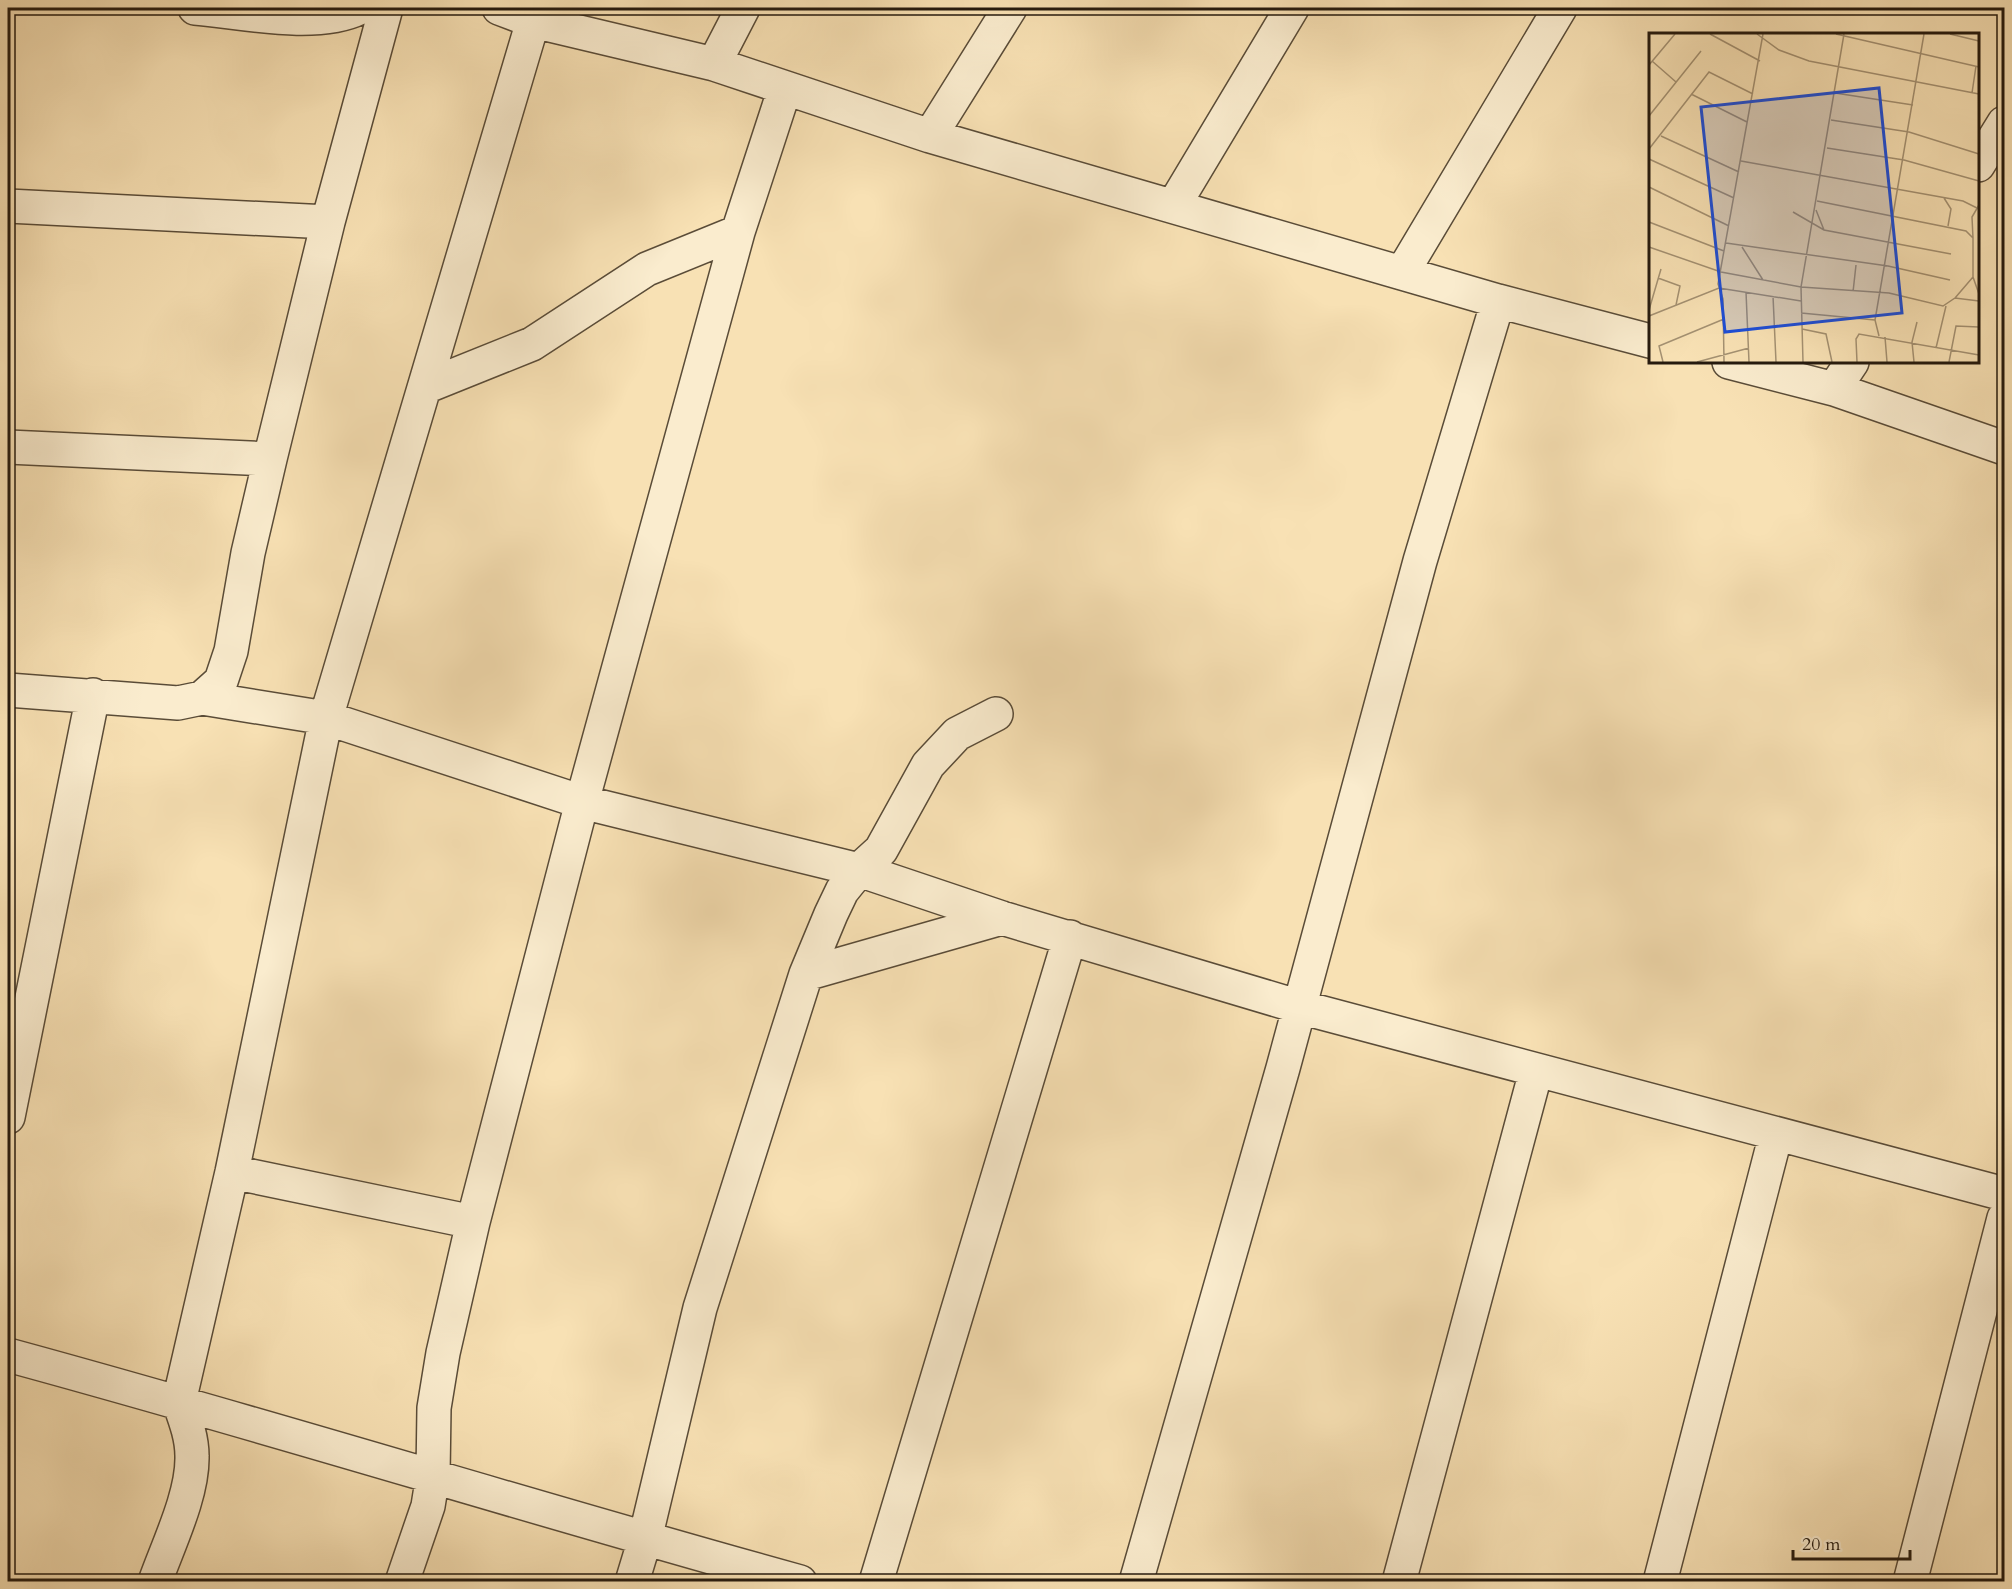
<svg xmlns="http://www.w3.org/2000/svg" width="2012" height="1589" viewBox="0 0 2012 1589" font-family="Cardo,serif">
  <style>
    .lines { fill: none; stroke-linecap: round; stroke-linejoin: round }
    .street-casing { stroke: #5a4c38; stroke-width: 36 }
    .street { stroke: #faecce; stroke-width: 33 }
    .inset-road { fill: none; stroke: #a49172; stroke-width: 1.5 }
    .view { fill: #1d4ed8; fill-opacity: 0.15; stroke: #1d4ed8; stroke-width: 3 }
    .inset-edge { fill: none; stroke: #251a0e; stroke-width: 3 }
  </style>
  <rect width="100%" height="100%" fill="#f8e1b4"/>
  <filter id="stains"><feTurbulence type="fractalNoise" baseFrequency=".00333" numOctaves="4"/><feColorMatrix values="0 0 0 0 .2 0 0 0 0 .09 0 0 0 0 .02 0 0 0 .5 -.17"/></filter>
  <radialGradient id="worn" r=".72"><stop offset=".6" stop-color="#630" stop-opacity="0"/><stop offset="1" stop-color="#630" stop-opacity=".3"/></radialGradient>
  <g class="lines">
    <g class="street-casing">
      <path id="street" d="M195,8C240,12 317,29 359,8
        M499,8L533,21L714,64L930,136L1498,301L1650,341
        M714,64L743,8
        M930,136L1010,8
        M1978,165L2004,123
        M1174,205L1292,8
        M8,206L328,222
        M1402,273L1560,8
        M1729,362L1834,389L2004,448
        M425,387L532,344L647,269L738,232
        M1834,389L1852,362
        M8,447L270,459
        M8,690L178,703L202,698L326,718L582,802L859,870L1002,918L1300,1007L2004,1194
        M202,698L221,681L231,651L248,553L270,459L328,222L386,8
        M806,974L1002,918
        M8,1117L93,695
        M232,1172L473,1222
        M8,1355C273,1427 535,1509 800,1582
        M155,1582C168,1545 193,1495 192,1456C192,1437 185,1419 179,1402L232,1172L326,718L533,21L539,8
        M402,1582L428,1506L433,1475L434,1408L443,1353L473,1222L582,802L738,232L785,88
        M632,1582L645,1539L700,1308L806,974L831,914L842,891L859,870L881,850L928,765L957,734L996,714
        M876,1582L1070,937
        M1136,1582L1283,1068L1420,561L1498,301
        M1399,1582L1536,1071
        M1660,1582L1776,1134
        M1910,1582L2004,1218"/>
    </g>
    <use href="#street" class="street"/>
  </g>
  <g transform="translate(1649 33)">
    <rect width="330" height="330" fill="#f8e1b4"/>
    <path class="inset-road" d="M61,1L111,28M108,1L130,17L160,28L330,61M187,1L330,34M301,1L330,8M3,28L27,49M0,32L26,1M186,60L264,72M323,60L327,33M42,61L98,89M0,83L52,18M182,87L260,99L330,121M12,103L90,139M178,115L255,127L330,148M0,116L60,39L104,61M0,126L85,165M92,128L314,168L330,176M0,154L80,193M295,165L302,176L299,193M168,168L317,198L324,205V244L330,261M167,177L175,197M144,179L175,197L302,221M0,189L75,218M324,205L323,184L330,172M77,210L239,233L301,247M0,214L72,239L152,254L240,260L294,273L306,265L330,268M93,214L114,247M9,245L31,253L27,272M97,259L100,329M204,259L207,232M124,263L127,329M306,265L324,244M0,277L12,236M152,280L226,287M0,283L70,255L152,268M153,296L177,301L183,329M230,303L226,287L275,1M236,304L238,329M287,315L297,273M14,329L10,313L75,286M48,329L100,315M75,329L74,266L69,251L114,1M154,329L152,254L195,1M208,329L207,306L210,301L330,322M265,329L263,309L268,289M300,329L307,293L330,294"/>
    <path class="view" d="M230,55L253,280L76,299L52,74Z"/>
    <rect width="330" height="330" class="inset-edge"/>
  </g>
  <rect width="2012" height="1589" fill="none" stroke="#f8e1b4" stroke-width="30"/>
  <rect x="9" y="9" width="1994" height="1571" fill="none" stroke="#251a0e" stroke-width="3"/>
  <rect x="15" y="15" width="1982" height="1559" fill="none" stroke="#251a0e" stroke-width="1.5"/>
  <path d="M1793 1550v9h117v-9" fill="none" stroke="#251a0e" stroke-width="3"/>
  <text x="1802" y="1550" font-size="18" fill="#251a0e" stroke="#faecce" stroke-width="4.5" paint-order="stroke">20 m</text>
  <rect width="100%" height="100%" filter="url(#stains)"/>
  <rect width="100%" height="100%" fill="url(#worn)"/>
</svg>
